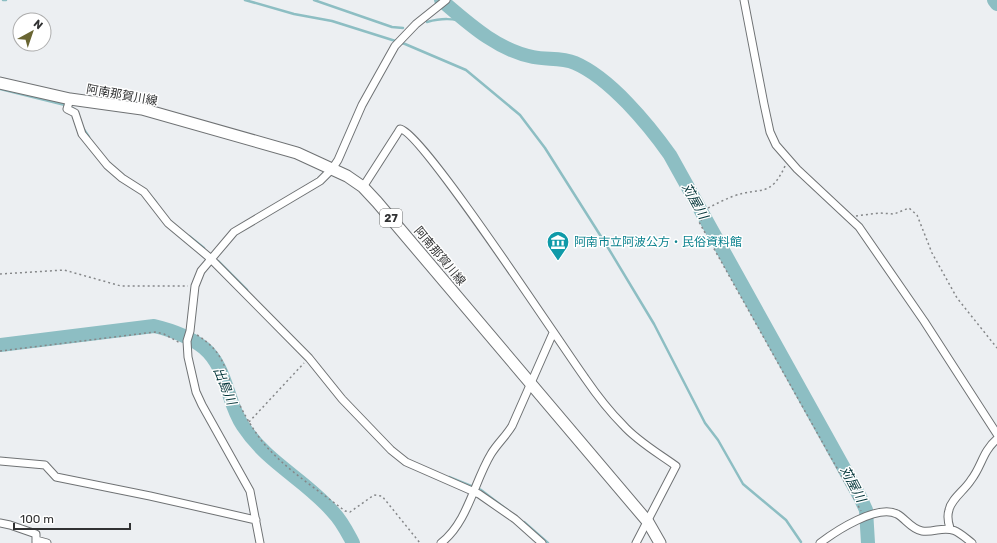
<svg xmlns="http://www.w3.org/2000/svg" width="997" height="543" viewBox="0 0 997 543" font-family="Rubik,'Noto Sans JP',sans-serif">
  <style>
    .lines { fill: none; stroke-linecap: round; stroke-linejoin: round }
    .stream { stroke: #8dbec3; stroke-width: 2.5 }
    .river { stroke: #8dbec3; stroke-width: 14 }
    .minor-casing { stroke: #6f7274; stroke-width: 9 }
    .primary-casing { stroke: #6f7274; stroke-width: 13 }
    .path { stroke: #858789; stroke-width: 1.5; stroke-dasharray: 2 3; stroke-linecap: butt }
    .minor { stroke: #fff; stroke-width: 7 }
    .primary { stroke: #fff; stroke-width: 11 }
    .labels { text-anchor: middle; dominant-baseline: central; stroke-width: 3; stroke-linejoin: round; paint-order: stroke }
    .shield { fill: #fff; stroke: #6f7070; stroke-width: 1 }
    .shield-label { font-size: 11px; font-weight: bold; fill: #313233 }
    .street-label { font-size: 12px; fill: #313233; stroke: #fff }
    .culture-label { font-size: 12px; fill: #0d838f; stroke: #fff; text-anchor: start }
    .water-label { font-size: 13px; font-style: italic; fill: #033539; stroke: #fff }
  </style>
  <rect width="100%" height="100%" fill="#eceff2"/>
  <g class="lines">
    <path class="stream" d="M3,0H6
      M245,0L294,14L332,21L405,44L466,70L520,115L545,148L607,246L654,324L705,423L718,440L743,484L786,520L801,542
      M314,0L392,27L403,28
      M427,22C442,18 453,18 468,23
      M0,89L65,105L74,109
      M83,128L89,137
      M147,192L156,202
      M189,236L204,248
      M218,261L247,290
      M449,477L481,490L510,512
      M524,522L548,543"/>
    <path class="river" d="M441,0C468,23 497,50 533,57C547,60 561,57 575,63C610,78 648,124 670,155L860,497L866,510L868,543
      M994,0L997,4
      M0,345L154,326C171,330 190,337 204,348C227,367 227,403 243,426C267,463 306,480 333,512C342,521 347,532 353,543"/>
    <g class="minor-casing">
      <path id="minor" d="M744,0L764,104L770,132L776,145L797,169L859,227L924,321L997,434
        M70,99L67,109L75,113L82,134L107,165L122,178L144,192L168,223L210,258L309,358L342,399L391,450L406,462L479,494L515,519L542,543
        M363,187L397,134L400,129C421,130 563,348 585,378C596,394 609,411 623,425C637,441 658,453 676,466L636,543
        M0,461L45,465L56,477L150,496L256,520
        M0,523L10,525L36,534V543
        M950,528C948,522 947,516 949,510C951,499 965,490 971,480C982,466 982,452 997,439
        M36,540L47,543
        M260,543L250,491L202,405L196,392L188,357L187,341L190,331L195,286L201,271L234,232L320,181L332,169L338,160L362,105L395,46L416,24L446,0
        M441,543C468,522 474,482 491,454C497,444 506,436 512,426L553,333
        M820,543C836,531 877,504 897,514C906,519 911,529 922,531C927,532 932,531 937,530C955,527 958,532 972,543"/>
    </g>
    <g class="primary-casing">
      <path id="primary" d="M0,83L70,99L142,109L297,153L347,176L363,187L377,202L648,522L660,543"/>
    </g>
    <path class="path" d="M785,166C770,199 761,186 734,196C725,199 716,204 708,208L707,214L699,222L861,511
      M856,216L879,213L894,214L909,208L917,215L932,253L957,298L997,348
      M0,274L64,270L121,286H188
      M197,335C225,353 224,368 235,395C242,411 251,426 261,440C283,468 317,489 345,511L350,512L374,495L382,496L420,543
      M0,351L155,332L164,334L180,343
      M249,422L304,363"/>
    <use href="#minor" class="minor"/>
    <use href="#primary" class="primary"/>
  </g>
  <defs>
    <g id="museum-pin" transform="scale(1.15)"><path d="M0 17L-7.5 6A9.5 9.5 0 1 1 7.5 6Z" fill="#0f9aa8" stroke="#fff"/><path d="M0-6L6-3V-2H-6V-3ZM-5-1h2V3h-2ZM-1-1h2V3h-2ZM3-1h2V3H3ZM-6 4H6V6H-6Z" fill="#fff"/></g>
  </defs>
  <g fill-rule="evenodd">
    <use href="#museum-pin" x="558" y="242"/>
  </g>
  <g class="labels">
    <rect class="shield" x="380" y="209" width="22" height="18" rx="3"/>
    <g class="shield-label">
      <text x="391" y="218">27</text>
    </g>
    <g class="street-label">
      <text transform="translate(122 95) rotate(10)">阿南那賀川線</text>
      <text transform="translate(440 256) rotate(50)">阿南那賀川線</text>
    </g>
    <g class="culture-label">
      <text x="574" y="242">阿南市立阿波公方・民俗資料館</text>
    </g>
    <g class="water-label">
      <text transform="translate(695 201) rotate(61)">苅屋川</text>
      <text transform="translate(225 386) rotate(68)">出島川</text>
      <text transform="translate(853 484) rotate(62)">苅屋川</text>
    </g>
  </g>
  <g transform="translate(32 32) rotate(40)"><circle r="19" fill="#ffffff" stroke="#adadad"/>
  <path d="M0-3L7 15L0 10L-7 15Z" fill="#696532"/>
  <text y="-6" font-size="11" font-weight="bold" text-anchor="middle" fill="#313233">N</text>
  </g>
  <path d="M14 523v6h116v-6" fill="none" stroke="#313233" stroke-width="2"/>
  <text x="20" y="523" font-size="12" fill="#313233" stroke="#ffffff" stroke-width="3" paint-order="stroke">100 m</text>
</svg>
